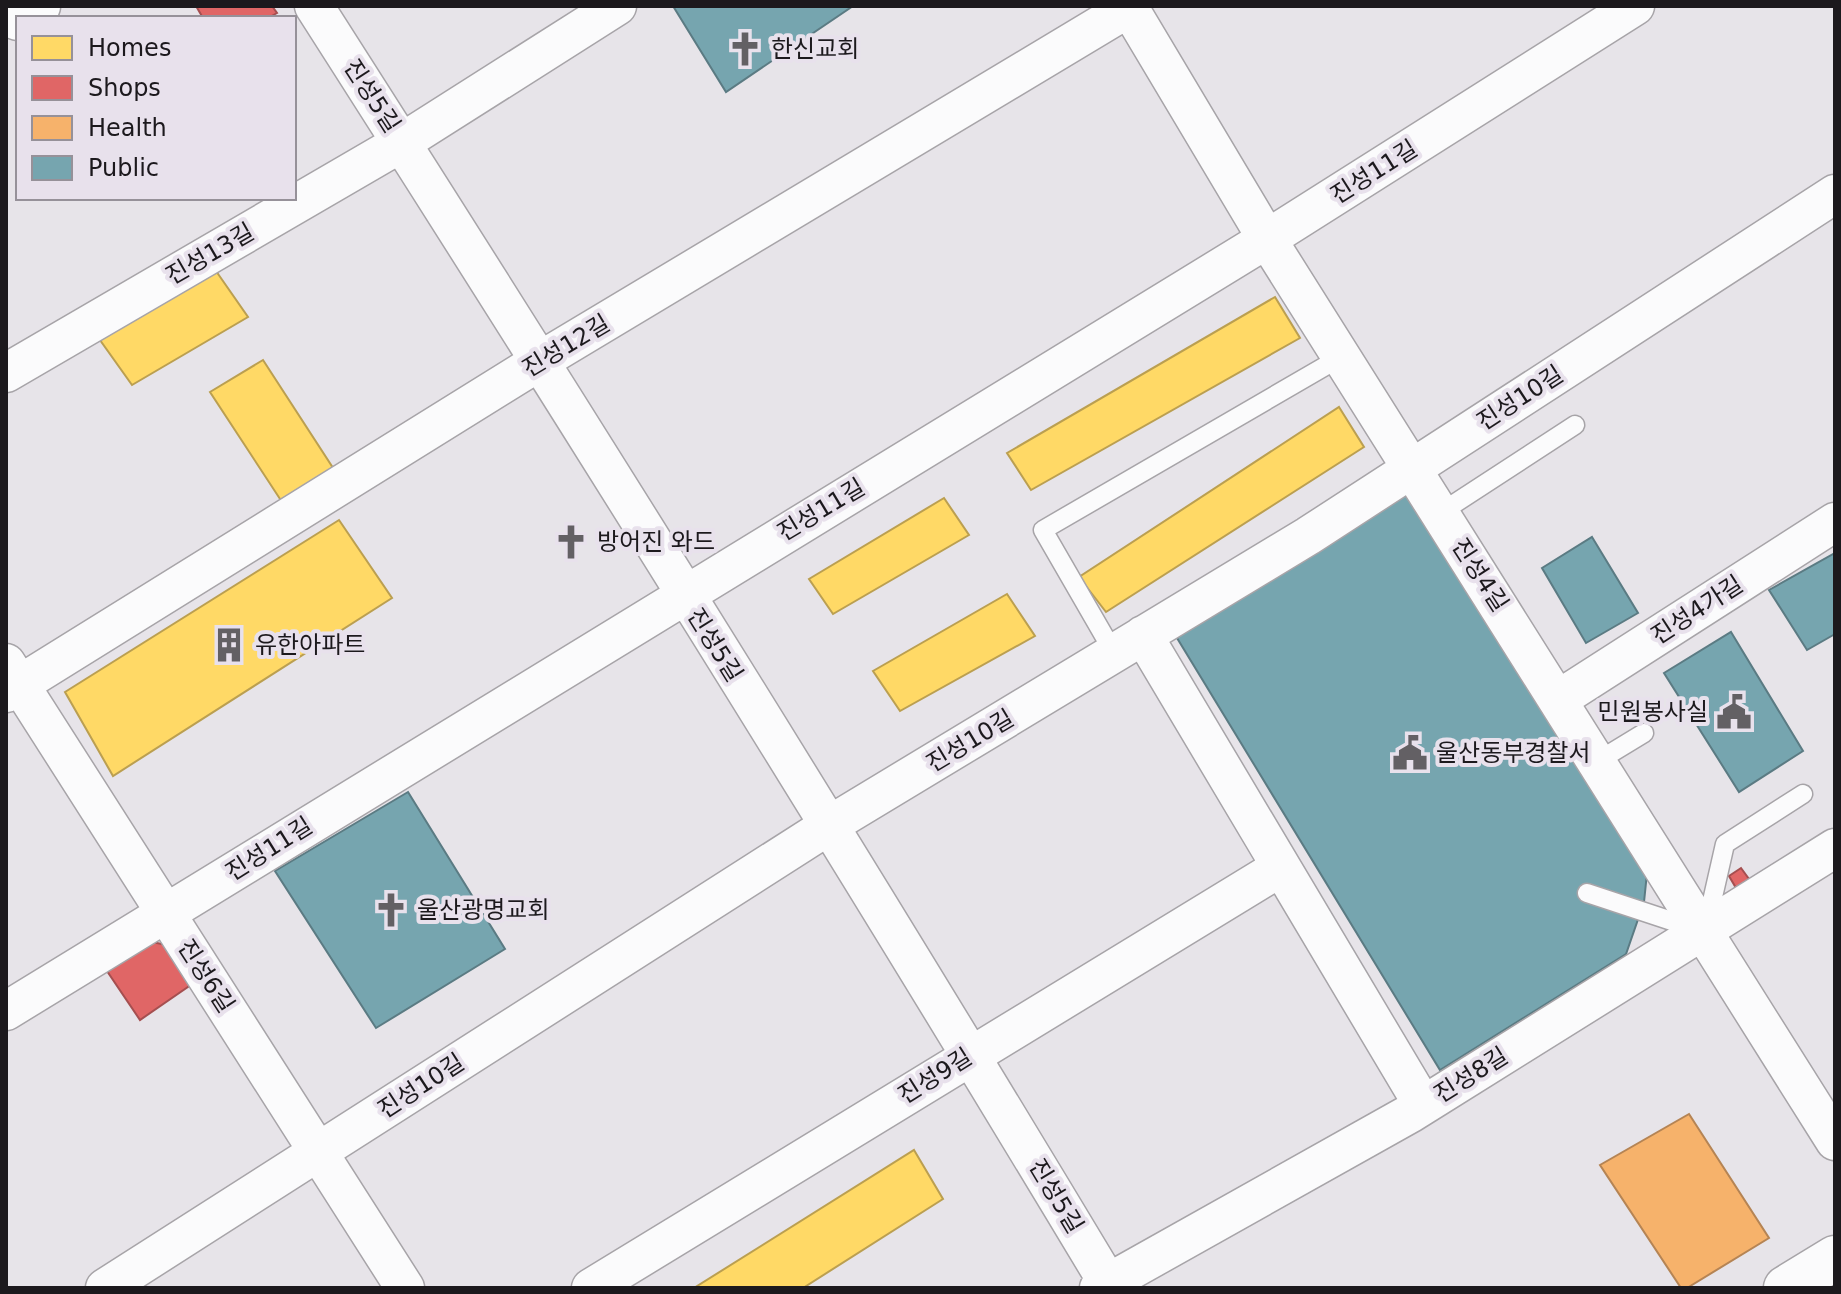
<svg xmlns="http://www.w3.org/2000/svg" width="1841" height="1294" viewBox="0 0 1841 1294" font-family="'DejaVu Sans','Noto Sans KR',sans-serif">
  <style>
    .homes { fill: #ffd966; stroke: #bb9f50; stroke-width: 2 }
    .shops { fill: #e06666; stroke: #a54f50; stroke-width: 2 }
    .health { fill: #f6b26b; stroke: #b58454; stroke-width: 2 }
    .public { fill: #76a5af; stroke: #5b7b83; stroke-width: 2 }
    .lines { fill: none; stroke-linecap: round; stroke-linejoin: round }
    .lane-casing { stroke: #a7a4a8; stroke-width: 21 }
    .street-casing { stroke: #a7a4a8; stroke-width: 41 }
    .secondary-casing { stroke: #a7a4a8; stroke-width: 47 }
    .lane { stroke: #fbfbfc; stroke-width: 18 }
    .street { stroke: #fbfbfc; stroke-width: 38 }
    .secondary { stroke: #fbfbfc; stroke-width: 44 }
    .labels { text-anchor: middle; dominant-baseline: central; stroke-width: 8; stroke-linejoin: round; paint-order: stroke }
    .poi-label { font-size: 24px; fill: #1c191d; stroke: #e8e1ec; text-anchor: start }
    .street-label { font-size: 24px; fill: #1c191d; stroke: #e8e1ec }
  </style>
  <rect width="100%" height="100%" fill="#e7e4e9"/>
  <path class="homes" d="M216,271L248,317L132,385L100,340Z
    M1275,297L1300,338L1031,490L1007,453Z
    M263,360L335,471L282,502L210,392Z
    M1339,407L1364,447L1106,612L1079,577Z
    M944,498L969,535L833,614L809,579Z
    M339,520L392,598L113,776L65,692Z
    M1007,594L1035,636L900,711L873,671Z
    M914,1150L943,1199L803,1288H694Z"/>
  <path class="shops" d="M196,6H272L277,13L268,18H203Z
    M1741,868L1749,879L1736,888L1729,876Z
    M152,942L176,947L198,980L140,1020L107,971Z"/>
  <path class="health" d="M1689,1114L1769,1238L1687,1288H1681L1600,1165Z"/>
  <path class="public" d="M673,6H853L726,92Z
    M1410,490L1647,873L1644,902L1626,954L1440,1070L1174,633Z
    M1592,537L1638,613L1586,643L1542,568Z
    M1835,553V634L1807,650L1769,590Z
    M1731,632L1803,751L1739,792L1664,673Z
    M408,792L505,949L376,1028L275,871Z"/>
  <g class="lines">
    <g class="lane-casing">
      <path id="lane" d="M1440,513L1575,425
        M1114,653L1043,530L1341,357
        M1598,761L1644,733
        M1587,893L1705,932L1725,844L1803,794"/>
    </g>
    <g class="street-casing">
      <path id="street" d="M314,6C585,430 852,857 1111,1288
        M1128,6L1267,239L1835,1141
        M6,373L401,143L617,6
        M1143,635L1423,1105
        M6,663L405,1288
        M6,693L540,361L1132,6
        M1559,699L1835,522
        M6,1011L1267,239L1635,6
        M105,1288L828,826L1308,536L1835,194
        M591,1288L1281,867
        M1099,1288L1411,1113L1835,848"/>
    </g>
    <g class="secondary-casing">
      <path id="secondary" d="M18,18L38,6
        M1786,1288L1835,1258"/>
    </g>
    <use href="#lane" class="lane"/>
    <use href="#street" class="street"/>
    <use href="#secondary" class="secondary"/>
  </g>
  <defs>
    <g id="church-bare" transform="scale(2.76)"><path d="M-1.2-6h2.4v3.5h3.3v2.4h-3.3V6h-2.4V-.1h-3.3v-2.4h3.3Z" fill="#636064" stroke="#e8e1ec" stroke-width="2.5" paint-order="stroke"/></g>
    <g id="building-bare" transform="scale(2.76)"><path d="M-4-6H4V6H1V3H-1V6H-4ZM-2.5-4.3h1.7v1.8h-1.7ZM.8-4.3h1.7v1.8H.8ZM-2.5-1h1.7V.8h-1.7ZM.8-1h1.7V.8H.8Z" fill="#636064" stroke="#e8e1ec" stroke-width="2.5" paint-order="stroke"/></g>
    <g id="civic-bare" transform="scale(2.76)"><path d="M-.6-6.5H3V-4.5H.6V-3L4-1V1h2V6H-6V1h2V-1L-.6-3ZM-1.2 2.5V6h2.4V2.5Z" fill="#636064" stroke="#e8e1ec" stroke-width="2.5" paint-order="stroke"/></g>
  </defs>
  <g fill-rule="evenodd">
    <use href="#church-bare" x="745" y="49"/>
    <use href="#church-bare" x="571" y="542"/>
    <use href="#building-bare" x="229" y="645"/>
    <use href="#civic-bare" x="1734" y="712"/>
    <use href="#civic-bare" x="1410" y="753"/>
    <use href="#church-bare" x="391" y="910"/>
  </g>
  <g class="labels">
    <g class="poi-label">
      <text x="771" y="49">한신교회</text>
      <text x="597" y="542">방어진 와드</text>
      <text x="255" y="645">유한아파트</text>
      <text x="1708" y="712" text-anchor="end">민원봉사실</text>
      <text x="1436" y="753">울산동부경찰서</text>
      <text x="417" y="910">울산광명교회</text>
    </g>
    <g class="street-label">
      <text transform="translate(372 96) rotate(57)">진성5길</text>
      <text transform="translate(1374 172) rotate(-32)">진성11길</text>
      <text transform="translate(210 254) rotate(-30)">진성13길</text>
      <text transform="translate(566 346) rotate(-31)">진성12길</text>
      <text transform="translate(1520 398) rotate(-33)">진성10길</text>
      <text transform="translate(821 510) rotate(-31)">진성11길</text>
      <text transform="translate(1480 575) rotate(57)">진성4길</text>
      <text transform="translate(1697 610) rotate(-33)">진성4가길</text>
      <text transform="translate(715 645) rotate(58)">진성5길</text>
      <text transform="translate(970 741) rotate(-31)">진성10길</text>
      <text transform="translate(269 849) rotate(-32)">진성11길</text>
      <text transform="translate(206 976) rotate(57)">진성6길</text>
      <text transform="translate(1471 1075) rotate(-32)">진성8길</text>
      <text transform="translate(935 1076) rotate(-32)">진성9길</text>
      <text transform="translate(421 1086) rotate(-33)">진성10길</text>
      <text transform="translate(1056 1196) rotate(59)">진성5길</text>
    </g>
  </g>
  <rect width="1841" height="1294" fill="none" stroke="#1c191d" stroke-width="16"/>
  <rect x="16" y="16" width="280" height="184" fill="#e8e1ec" stroke="#969199" stroke-width="2"/>
  <rect x="32" y="36" width="40" height="24" fill="#ffd966" stroke="#969199" stroke-width="2"/>
  <text x="88" y="56" font-size="24" fill="#1c191d">Homes</text>
  <rect x="32" y="76" width="40" height="24" fill="#e06666" stroke="#969199" stroke-width="2"/>
  <text x="88" y="96" font-size="24" fill="#1c191d">Shops</text>
  <rect x="32" y="116" width="40" height="24" fill="#f6b26b" stroke="#969199" stroke-width="2"/>
  <text x="88" y="136" font-size="24" fill="#1c191d">Health</text>
  <rect x="32" y="156" width="40" height="24" fill="#76a5af" stroke="#969199" stroke-width="2"/>
  <text x="88" y="176" font-size="24" fill="#1c191d">Public</text>
</svg>
